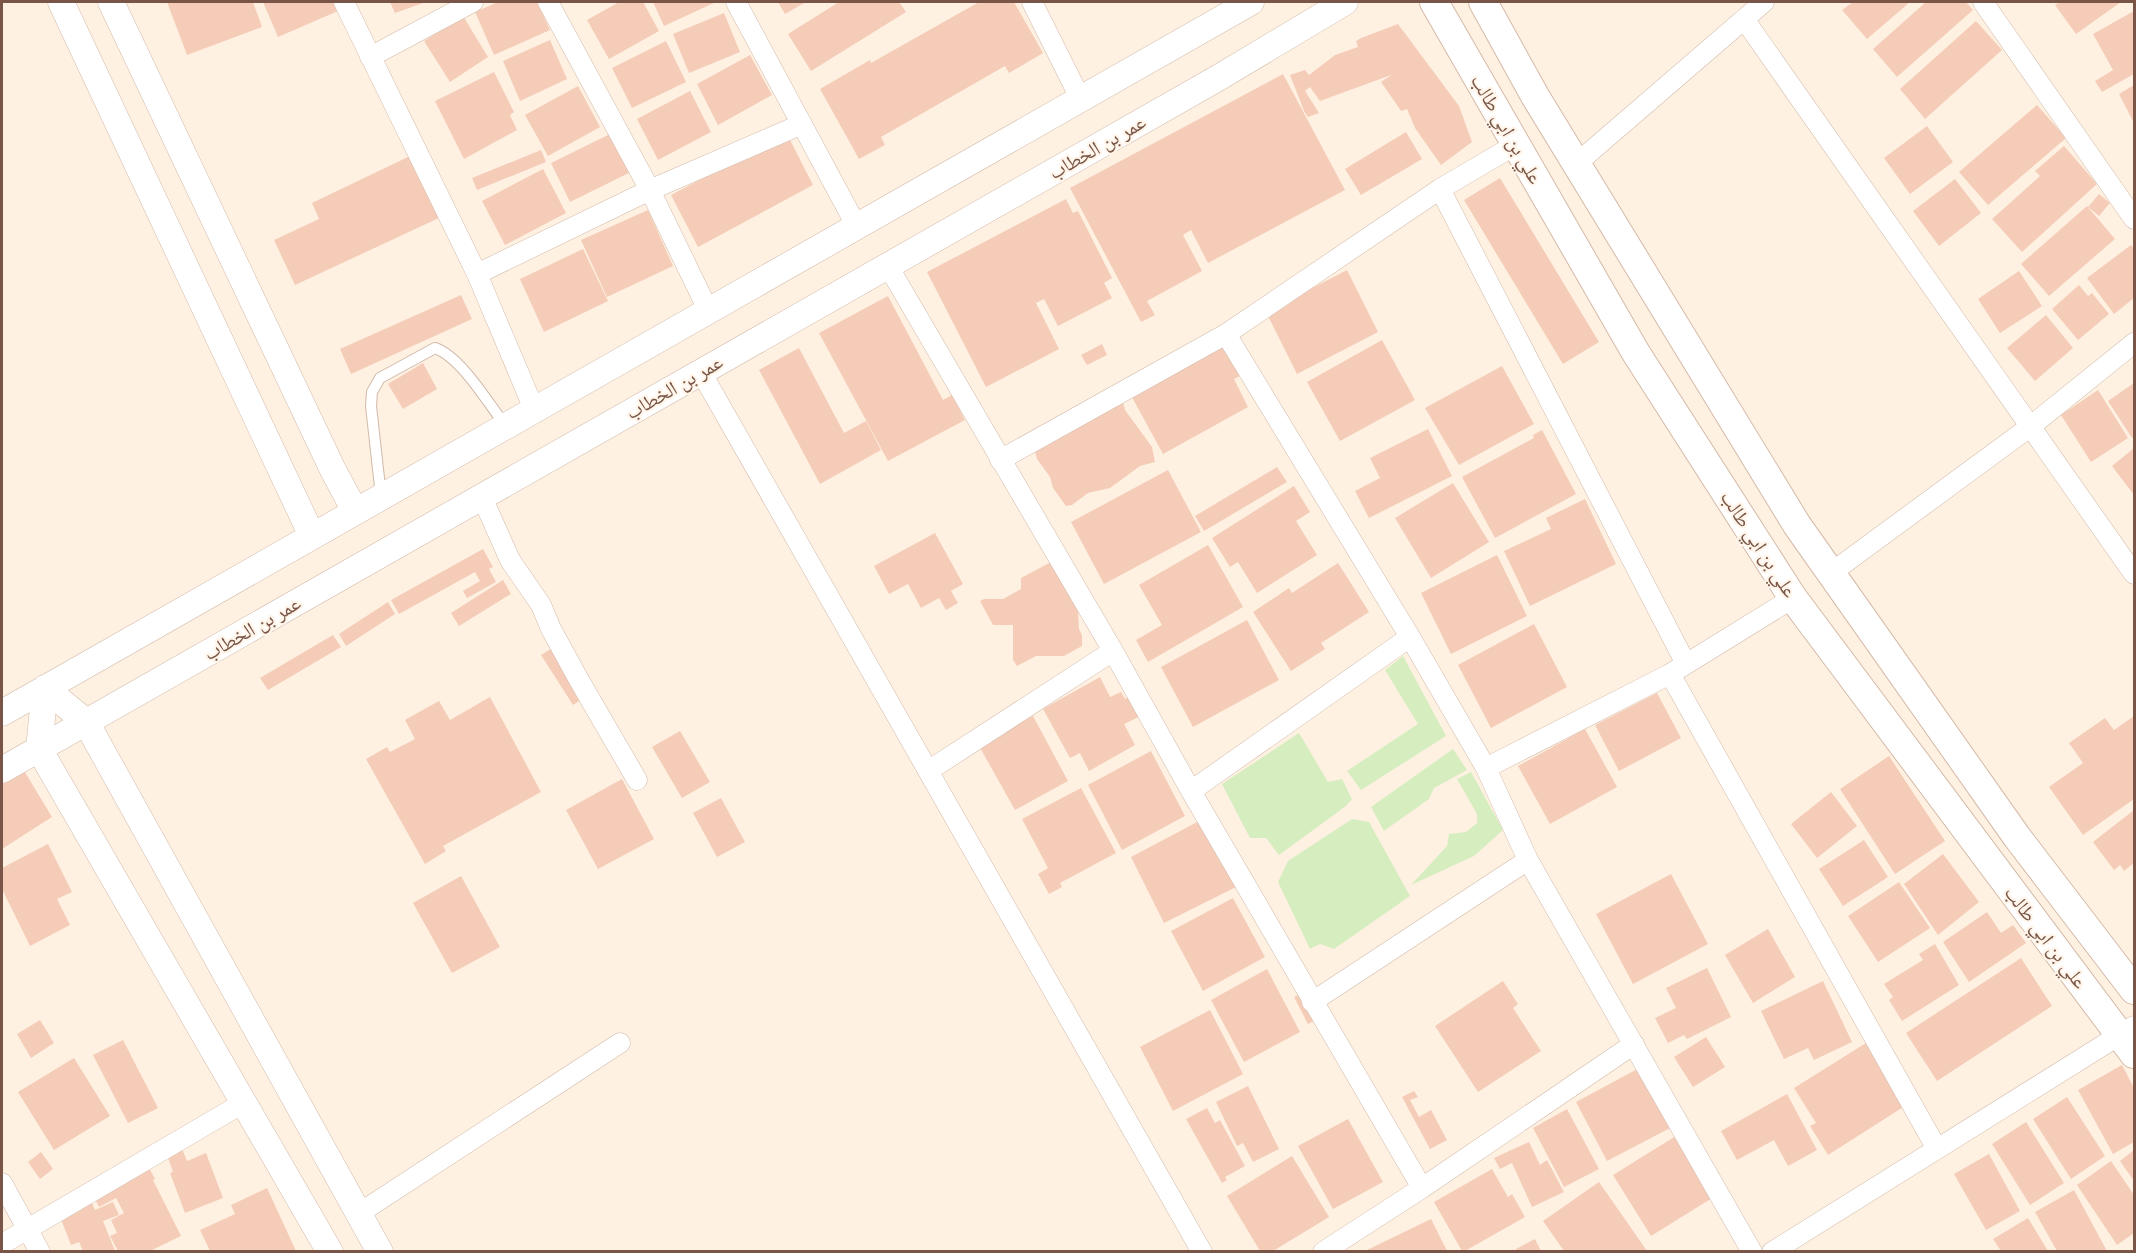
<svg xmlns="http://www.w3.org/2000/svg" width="2136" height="1253" viewBox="0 0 2136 1253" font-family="Cabin,'Noto Naskh Arabic',sans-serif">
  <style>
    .green { fill: #d5edbf }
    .building { fill: #f5ccb8 }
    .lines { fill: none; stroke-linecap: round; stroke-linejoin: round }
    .service-casing { stroke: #d2baaa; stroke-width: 12 }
    .minor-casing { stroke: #d2baaa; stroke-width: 21 }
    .tertiary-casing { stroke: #d2baaa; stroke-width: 27 }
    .secondary-casing { stroke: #d5b9a7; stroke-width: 30 }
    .service { stroke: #fff; stroke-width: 10 }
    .minor { stroke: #fff; stroke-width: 20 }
    .tertiary { stroke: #fff; stroke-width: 26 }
    .secondary { stroke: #fff; stroke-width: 28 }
    .labels { text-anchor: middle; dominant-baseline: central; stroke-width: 4.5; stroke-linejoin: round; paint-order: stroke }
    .street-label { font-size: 20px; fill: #785546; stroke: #fff5ea }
  </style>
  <rect width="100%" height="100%" fill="#fef1e2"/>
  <path class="green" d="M1403,656L1446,736L1361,790L1347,771L1418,724L1385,670Z
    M1299,733L1328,782L1342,779L1352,799L1346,806L1279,855L1266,838H1250L1222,784Z
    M1453,749L1467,770L1434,788L1429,799L1384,831L1371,807Z
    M1471,772L1503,830L1474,856L1411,885L1447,846L1449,834L1466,832L1477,823V814L1457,779Z
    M1352,819L1369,822L1410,896L1334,949L1320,944L1310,949L1278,882L1288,861Z"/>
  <path class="building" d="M167,2H253L262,27L187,55Z
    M263,2H334L338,11L278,37Z
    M390,2H426L395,13Z
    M498,2H537L550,30L494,55L475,12Z
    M619,2H643L659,31L609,59L587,20Z
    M653,2H716L664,26Z
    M778,2H806L785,14Z
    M839,2H899L906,12L811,71L788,34Z
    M979,2H1014L1043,53L1009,73L1005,66L881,137L885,145L859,159L820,89L870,60L871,63Z
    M1853,2H1910L1867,39L1842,10Z
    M1926,2H1966L1973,10L1897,77L1873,49Z
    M2060,2H2121L2076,34L2055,5Z
    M2134,11V74L2102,92L2095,81L2113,70L2093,34Z
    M724,13L740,52L689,73L673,34Z
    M463,16L488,57L450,82L424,41Z
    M1976,21L2002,50L1925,119L1900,89Z
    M1398,24L1459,106L1472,142L1441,165L1415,128L1407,109L1401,111L1381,82L1391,75L1320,101L1310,87L1305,91L1319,113L1308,117L1304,111L1290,75L1305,70L1309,75L1335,55L1358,47L1356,41L1361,38Z
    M550,40L567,79L520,101L503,61Z
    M666,41L686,82L632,108L612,68Z
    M750,55L772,95L718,125L697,84Z
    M494,72L514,112L510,115L517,130L464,159L435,101Z
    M1283,74L1345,190L1208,263L1191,230L1183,235L1202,271L1147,301L1155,315L1141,322L1070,188Z
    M2134,85V123L2119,94Z
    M578,86L600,127L548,156L525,115Z
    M690,91L711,132L658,160L637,119Z
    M2037,105L2066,138L1988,205L1959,172Z
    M1927,126L1953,162L1910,194L1884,158Z
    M1406,132L1422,159L1361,195L1345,169Z
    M612,133L631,172L570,202L551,163Z
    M787,134L813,185L698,247L671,195Z
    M2064,146L2097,184L2022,252L1992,219L2040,176L2035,171Z
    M541,150L546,162L477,190L472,178Z
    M412,155L441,217L295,285L274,240L319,219L312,203Z
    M543,169L566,213L505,245L482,201Z
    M1500,178L1599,342L1563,364L1464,200Z
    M1955,179L1981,213L1939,246L1913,211Z
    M2099,194L2110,203L2099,216L2088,207Z
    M1066,199L1073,213L1078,211L1112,278L1104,283L1112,298L1058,326L1044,299L1036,303L1059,349L986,387L927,272Z
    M2087,206L2115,239L2049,296L2021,264Z
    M648,210L673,266L607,297L581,240Z
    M2131,245L2134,249V298L2114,314L2087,278Z
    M583,249L608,301L544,332L520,279Z
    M1347,270L1378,332L1297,374L1266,312Z
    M2019,271L2042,306L2000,333L1978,299Z
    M2079,285L2088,296L2092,293L2109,314L2078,340L2052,309Z
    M461,295L472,319L351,374L340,349Z
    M888,296L943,400L952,395L965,420L888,461L819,333Z
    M2046,315L2073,348L2035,381L2007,348Z
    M1220,339L1240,376L1234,379L1248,407L1163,454L1128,390Z
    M1382,340L1415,400L1340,441L1307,382Z
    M1102,344L1107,355L1087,365L1081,355Z
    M799,348L844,433L866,421L881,450L820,484L759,370Z
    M423,363L437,389L403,409L388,384Z
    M1502,366L1534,424L1459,465L1425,408Z
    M2134,383V436L2132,438L2108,401Z
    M2098,390L2128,438L2091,462L2061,415Z
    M1122,398L1125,410L1152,447L1155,462L1140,466L1110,488L1088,493L1072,505L1066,506L1053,488L1050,477L1037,459L1033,443Z
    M1428,429L1452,476L1369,518L1355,491L1380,478L1370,458Z
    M1542,430L1576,494L1495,538L1462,477L1534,438L1533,435Z
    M2134,448V495L2112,466Z
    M1277,467L1287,482L1204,531L1195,516Z
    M1168,470L1201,532L1104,584L1071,522Z
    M1453,483L1489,542L1431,578L1395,518Z
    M1294,486L1310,512L1296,521L1317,555L1257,593L1238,562L1230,567L1212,538Z
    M1585,499L1616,564L1530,606L1504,551L1551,529L1546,518Z
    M935,533L963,584L951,591L958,603L946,610L939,598L921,608L908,584L889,594L874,566Z
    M1208,545L1243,607L1148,662L1136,640L1162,625L1139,585Z
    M483,549L493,567L489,569L496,582L467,598L463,591L480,581L475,572L399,614L391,600Z
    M1497,555L1527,616L1451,654L1421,593Z
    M1053,561L1078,611L1079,629L1082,635V646L1064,656H1036L1017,666L1013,660V625H993L980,601L984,599H1003L1021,589V578Z
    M1338,563L1369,612L1321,643L1325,649L1291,671L1253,612L1289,588L1292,593Z
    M503,580L511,594L459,626L451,613Z
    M388,602L395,614L346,646L339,634Z
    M1247,620L1279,680L1193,727L1161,667Z
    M1534,624L1567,687L1491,728L1458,665Z
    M333,635L341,647L268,690L260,678Z
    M554,647L585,697L573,705L541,655Z
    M1100,677L1110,697L1121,692L1125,699L1132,695L1143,715L1124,724L1135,745L1089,771L1080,753L1070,758L1043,709Z
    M1657,693L1681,738L1619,771L1595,725Z
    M490,697L541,792L443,846L446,851L425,864L366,759L387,747L390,752L415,739L405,720L439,701L450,720Z
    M1033,716L1068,781L1015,810L979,746Z
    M2134,716V799L2083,835L2049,787L2083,763L2069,743L2105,718L2114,730Z
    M1585,729L1617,787L1550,824L1518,766Z
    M680,731L710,782L682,798L652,747Z
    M1151,751L1185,816L1122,850L1088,785Z
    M1889,756L1945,841L1895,874L1840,789Z
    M20,764L52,817L2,849V776Z
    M622,779L654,839L598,869L566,810Z
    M1081,788L1116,853L1060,883L1062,887L1049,894L1038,874L1048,868L1022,819Z
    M1831,792L1857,826L1817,858L1791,824Z
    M721,798L745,842L717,857L693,813Z
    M2134,810V863L2124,871L2120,865L2114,870L2093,842Z
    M1201,820L1236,887L1164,923L1131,857Z
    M1864,840L1888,877L1843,906L1819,869Z
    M48,844L72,892L57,899L70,925L30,946L2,889V868Z
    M1943,854L1979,902L1938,935L1904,884Z
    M1671,874L1708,944L1633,984L1596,914Z
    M461,876L500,947L452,973L413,903Z
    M1899,882L1930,928L1878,962L1848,916Z
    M1233,898L1265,957L1203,991L1171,931Z
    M1987,912L2001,933L2013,925L2026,943L1969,982L1943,942Z
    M1768,929L1795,977L1753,1003L1725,955Z
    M1935,944L1959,985L1902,1021L1889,1000L1893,997L1884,984L1923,960L1919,954Z
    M2021,958L2052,1006L1937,1081L1906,1033Z
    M1707,968L1731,1017L1687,1039L1684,1035L1668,1043L1655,1018L1676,1008L1666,988Z
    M1267,969L1300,1032L1244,1062L1211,1000Z
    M1503,981L1518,1004L1513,1008L1541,1051L1478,1092L1435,1026Z
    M1823,981L1852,1042L1814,1060L1808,1048L1784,1059L1761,1011Z
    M1305,991L1320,1018L1308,1024L1294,997Z
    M1210,1010L1243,1074L1173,1111L1140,1047Z
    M40,1020L54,1043L31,1058L17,1034Z
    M1706,1037L1725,1067L1693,1087L1674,1057Z
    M123,1040L158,1108L128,1123L93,1055Z
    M1866,1043L1905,1106L1828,1155L1810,1126L1816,1123L1794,1088Z
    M74,1058L110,1116L54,1150L18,1092Z
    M2122,1065L2134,1088V1142L2113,1154L2078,1090Z
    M1641,1067L1672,1127L1607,1161L1576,1102Z
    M1248,1086L1279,1149L1253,1162L1243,1143L1237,1146L1216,1102Z
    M1414,1091L1418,1097L1410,1100L1419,1117L1431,1110L1447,1140L1430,1149L1402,1097Z
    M1787,1094L1817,1150L1788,1166L1774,1140L1737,1160L1721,1131Z
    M2067,1097L2105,1156L2071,1179L2033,1119Z
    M1207,1108L1215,1123L1220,1120L1245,1166L1225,1177L1227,1180L1222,1183L1186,1119Z
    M1567,1109L1599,1169L1564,1187L1533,1128Z
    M1348,1119L1383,1182L1333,1209L1298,1146Z
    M2026,1122L2064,1183L2030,1205L1992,1144Z
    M1679,1134L1717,1195L1651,1236L1613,1175Z
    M1529,1142L1540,1165L1547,1160L1564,1192L1532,1207L1512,1163L1500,1169L1494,1158Z
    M182,1149L187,1161L206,1153L223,1198L185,1213L170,1173L173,1172L167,1155Z
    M2134,1150V1181L2120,1161Z
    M41,1152L53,1169L40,1179L28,1162Z
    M1989,1154L2020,1211L1986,1230L1954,1174Z
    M1292,1156L1329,1217L1273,1251H1260L1227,1196Z
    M2111,1161L2134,1195V1233L2117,1245L2077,1185Z
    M147,1164L155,1179L153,1180L181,1236L150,1251H118L110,1236L117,1233L111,1220L124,1213L116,1198L99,1207L92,1193Z
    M1492,1169L1508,1197L1512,1194L1525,1217L1465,1251H1462L1434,1202Z
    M1599,1182L1647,1251H1564L1543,1221Z
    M267,1188L296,1251H210L200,1230L235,1214L231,1205Z
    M2074,1190L2107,1251H2057L2035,1212Z
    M91,1201L95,1210L113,1202L119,1215L103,1221L115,1251H83L79,1242L71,1245L59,1214Z
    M2028,1218L2048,1251H2001L1993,1239Z
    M1431,1219L1447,1251H1365Z
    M1535,1239L1541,1251H1515L1516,1249Z"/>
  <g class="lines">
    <g class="service-casing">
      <path id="service" d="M381,496L371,406L372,392L380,378L435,348C461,357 488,403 505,425"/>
    </g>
    <g class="minor-casing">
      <path id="minor" d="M344,2L477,274L534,409
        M548,2L650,190L708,310
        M736,2L856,225
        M1032,2L1080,98
        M1983,2L2134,219
        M1744,19L2134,574
        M370,57L473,2
        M1576,164L1764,2
        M1440,189L1686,664
        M888,266L1113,651L1191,791L1422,1188
        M477,274L650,190L802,124
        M1226,334L1410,637L1486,768L1528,860L1752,1252
        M701,372L1202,1252
        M1000,460L1226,334L1440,189L1515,145
        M482,497L510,560L541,605L551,629L579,680L637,780
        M1831,573L2031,426L2134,343
        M1670,674L1937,1149
        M1486,768L1670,674L1793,598
        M928,771L1113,651
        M1191,791L1410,637
        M1312,1002L1528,860
        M2,1183L40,1252
        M358,1214L620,1043
        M2,1244L243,1103
        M1323,1252L1422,1188L1634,1044
        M1772,1252L2134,1026"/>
    </g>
    <g class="tertiary-casing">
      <path id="tertiary" d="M61,2L312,536
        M111,2L333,470L355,511
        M45,688L86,722L380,1252
        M45,688L39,749L330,1252
        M2,713L1251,2
        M2,770L1218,78L1345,2"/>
    </g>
    <g class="secondary-casing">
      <path id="secondary" d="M1434,2L1636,353L1793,598L2134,1054
        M1483,2L1535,96L1797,525L2017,837L2134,990"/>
    </g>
    <use href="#service" class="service"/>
    <use href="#minor" class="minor"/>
    <use href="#tertiary" class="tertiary"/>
    <use href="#secondary" class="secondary"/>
  </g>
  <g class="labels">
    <g class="street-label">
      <text transform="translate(1507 129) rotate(60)">علي بن ابي طالب</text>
      <text transform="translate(1097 147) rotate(-30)">عمر بن الخطاب</text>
      <text transform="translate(674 387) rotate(-30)">عمر بن الخطاب</text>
      <text transform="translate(1759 544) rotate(57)">علي بن ابي طالب</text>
      <text transform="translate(252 628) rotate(-30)">عمر بن الخطاب</text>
      <text transform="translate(2046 937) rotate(53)">علي بن ابي طالب</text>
    </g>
  </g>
  <rect width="2136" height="1253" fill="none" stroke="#785546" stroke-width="6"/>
</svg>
